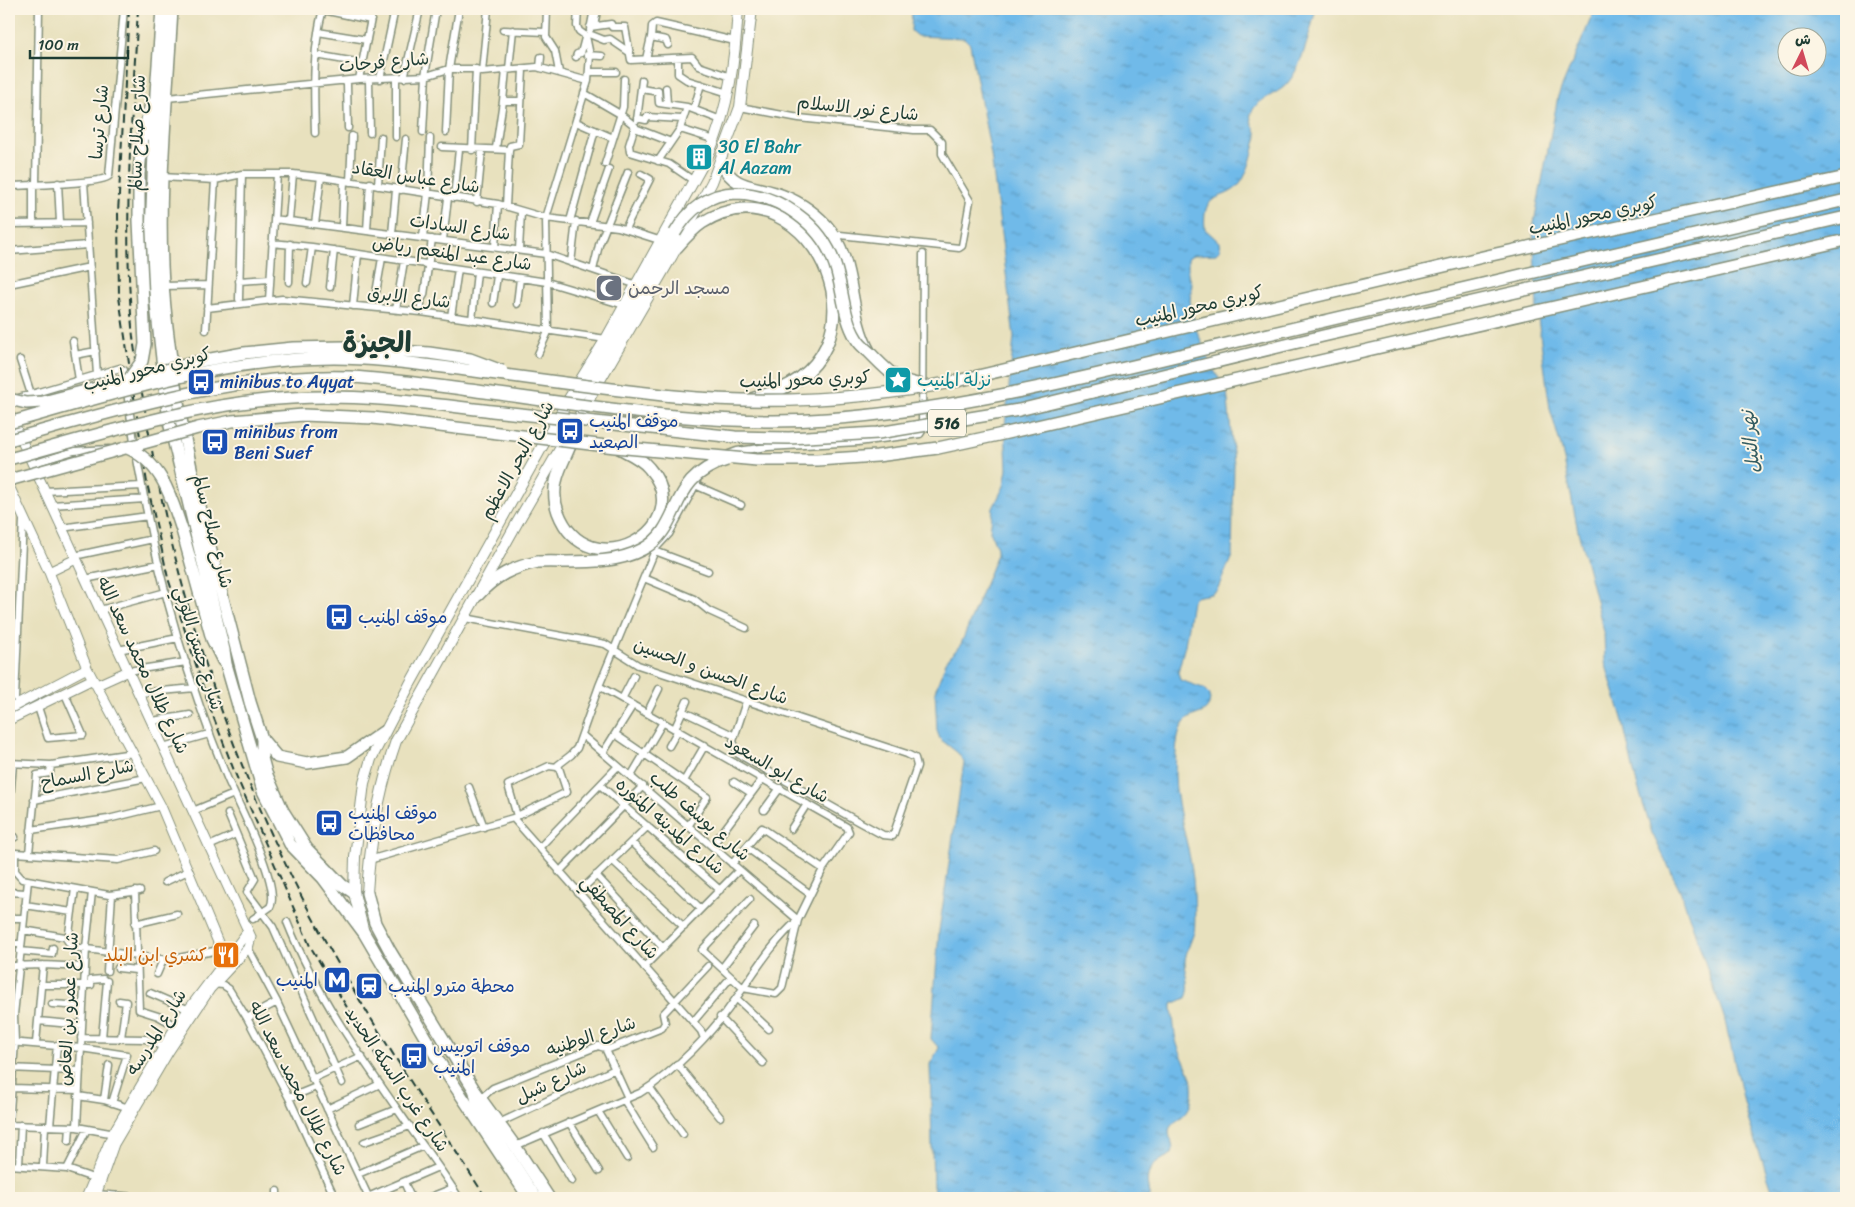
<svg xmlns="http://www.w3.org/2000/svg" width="1855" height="1207" viewBox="0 0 1855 1207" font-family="Sriracha,'Playpen Sans Arabic',sans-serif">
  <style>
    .water { fill: url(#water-ripples); stroke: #487c8e; fill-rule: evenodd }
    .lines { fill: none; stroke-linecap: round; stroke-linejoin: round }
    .street-casing { stroke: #848f79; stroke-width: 9 }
    .secondary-casing { stroke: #848f79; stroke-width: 11 }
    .primary-casing { stroke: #848f79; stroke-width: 12 }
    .highway-casing { stroke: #848f79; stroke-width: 14 }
    .street { stroke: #fff; stroke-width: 6 }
    .secondary { stroke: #fff; stroke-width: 9 }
    .primary { stroke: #fff; stroke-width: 10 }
    .highway { stroke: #fff; stroke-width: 11 }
    .rail { stroke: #1f3d34; stroke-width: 2; stroke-dasharray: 8 4; stroke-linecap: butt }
    .highway-bridge-casing { stroke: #848f79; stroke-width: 14; stroke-linecap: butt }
    .highway-bridge { stroke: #fff; stroke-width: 11 }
    .labels { text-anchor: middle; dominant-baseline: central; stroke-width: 4; stroke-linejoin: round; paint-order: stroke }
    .shield { fill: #fcf5e5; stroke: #617469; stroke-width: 1 }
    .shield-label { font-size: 16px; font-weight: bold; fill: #1f3d34 }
    .street-label { font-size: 18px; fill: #1f3d34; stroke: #fcf5e5 }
    .culture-label { font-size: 18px; fill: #0d838f; stroke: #fcf5e5; text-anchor: start }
    .worship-label { font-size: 18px; fill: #5b616d; stroke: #fcf5e5; text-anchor: start }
    .transit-label { font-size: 18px; fill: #164399; stroke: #fcf5e5; text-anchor: start }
    .food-label { font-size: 18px; fill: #c56008; stroke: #fcf5e5; text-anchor: end }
    .water-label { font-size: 19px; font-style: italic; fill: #335c61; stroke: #fcf5e5 }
    .town-label { font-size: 28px; font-weight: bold; fill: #1f3d34; stroke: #fcf5e5 }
  </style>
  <defs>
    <pattern id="water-ripples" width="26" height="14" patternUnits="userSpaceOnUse" patternTransform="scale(1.25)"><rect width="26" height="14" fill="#70bae9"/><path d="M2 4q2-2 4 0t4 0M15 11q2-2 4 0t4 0" fill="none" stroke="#5b98be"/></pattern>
  </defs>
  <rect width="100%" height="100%" fill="#fcf5e5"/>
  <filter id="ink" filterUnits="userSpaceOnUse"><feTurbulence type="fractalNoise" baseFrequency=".02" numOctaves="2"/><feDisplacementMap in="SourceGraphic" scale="10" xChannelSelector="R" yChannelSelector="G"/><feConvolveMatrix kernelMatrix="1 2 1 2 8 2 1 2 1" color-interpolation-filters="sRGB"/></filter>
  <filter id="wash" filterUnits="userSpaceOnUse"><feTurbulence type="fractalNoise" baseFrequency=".0096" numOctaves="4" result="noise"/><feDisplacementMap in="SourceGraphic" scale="20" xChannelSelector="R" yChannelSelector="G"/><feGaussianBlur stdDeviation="1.12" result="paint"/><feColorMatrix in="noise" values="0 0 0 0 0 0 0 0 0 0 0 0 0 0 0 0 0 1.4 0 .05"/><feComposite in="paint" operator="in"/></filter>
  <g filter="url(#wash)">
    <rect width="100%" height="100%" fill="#e8e1be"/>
    <path class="water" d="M912,9H1316C1310,31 1302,68 1286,85C1276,95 1259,98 1252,111C1247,120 1256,128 1257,136C1253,151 1249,172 1240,184C1224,203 1201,189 1205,229L1219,242L1220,250L1216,254L1193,255L1188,258V275L1192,283L1190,301L1196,329L1213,369L1227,390L1234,464L1232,556L1217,590L1211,594L1195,597L1192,601L1185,645L1178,672L1180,680L1203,688L1210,695C1210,721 1192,708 1182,726C1175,739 1176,759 1175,774C1175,806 1190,846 1193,879C1194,888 1196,926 1194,932C1191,942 1186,951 1185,961C1185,974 1192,986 1186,998L1172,1004V1009C1174,1022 1174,1036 1178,1047C1186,1069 1196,1076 1191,1102C1189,1117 1169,1122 1169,1131C1169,1140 1175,1146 1172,1154C1150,1165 1143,1172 1150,1198H936L933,1187L930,1064L939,1048L931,1039L939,931L964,762L958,753L940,739L937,731L935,691L946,662L961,644L997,554V548L990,531L993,508L1004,486L1007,469L1005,426L1014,337L991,154L970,44L964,38L917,36L911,31Z
      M1595,9H1846V1198H1775L1748,1119L1724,1017L1680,890L1652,833L1635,777L1622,718L1605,662L1604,632L1578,531L1562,450L1550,409L1537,311L1533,228L1558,96ZM1788,38H1818V68H1788Z"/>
  </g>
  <g filter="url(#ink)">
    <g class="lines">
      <g class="street-casing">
        <path id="street" d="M547,9L546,37L555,51L559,72
          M578,9L577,26L579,31L586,36L590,55L588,81
          M323,10L371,20
          M567,10L577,11
          M594,26L597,11
          M590,27L611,24L612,27H625L631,60L692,57L699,66L731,77
          M503,30L545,32
          M590,30L594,9
          M318,32L367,40
          M589,34L604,40L610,39L629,52
          M651,38L652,26L656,23L735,41
          M316,55L362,63
          M587,55L602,56
          M576,57L577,54L581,53L585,38
          M646,59L651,37L666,40L668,45
          M678,59V74L687,80L728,93
          M540,68L541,57
          M509,69L513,30
          M482,72L488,9
          M589,72H616
          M425,76L436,9
          M404,78L420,9
          M359,79L373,9
          M380,79L395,9
          M369,80L370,133
          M345,81L347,84L348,128
          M666,88L667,104
          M641,89L654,91
          M658,90L659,103L687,107L721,120
          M584,93L620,114L635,126L629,145L630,152L669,164L694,181
          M167,98L359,79L426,76L449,69H476L482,72L537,67L588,81L546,218L548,332L538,354
          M503,101L506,70
          M740,107L799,118L914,130H930L942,142V154L970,201L962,246L959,248L840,235
          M694,109L701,84
          M637,118L646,120L647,117L682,119
          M637,120L642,80
          M576,122L613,138
          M635,128L671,142
          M680,129L715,140
          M423,132L426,76
          M446,132L449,69L459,9
          M315,133C314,92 312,49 323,9
          M396,137V78
          M442,147L509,150
          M496,148L503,101H521
          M472,150L476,69
          M509,150L510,146L519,144L523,70
          M658,161L680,129L687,107
          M605,164L623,107L624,79
          M162,177L215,180L242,174H293L321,177L498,204L546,218L618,227L662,241
          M84,182L97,375
          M350,182L352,136
          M58,183L60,222
          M33,184V223
          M36,184L39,9
          M9,186C25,185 102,184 109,176L124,9
          M378,186L381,137
          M401,190L406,139
          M454,198L459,149
          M477,202L482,150
          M506,206L509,150
          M274,219L546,254L637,285
          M289,220L293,174
          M570,221L595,130
          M590,223L609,169
          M9,224L87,223
          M315,224L321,177
          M342,227L344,181
          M625,229L650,179L641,174
          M367,230L370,183
          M392,234L396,190
          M423,237L428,193L430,138
          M443,240L448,198
          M272,243L312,247L547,282L624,305
          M599,245L628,172
          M495,247L498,204
          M519,250L521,212
          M9,251L88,245
          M571,263L576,221
          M593,270L600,241
          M239,281L270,279
          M289,282L290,244
          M307,283L312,247
          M9,284L90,267
          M164,286L207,285
          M330,287L334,250
          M376,293L382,258
          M239,299L242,174
          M269,300L277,174
          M493,303L497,276
          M517,304L520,278
          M353,306L358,254
          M207,308L282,299L421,312L606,339
          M396,310L404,261
          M421,312V300L424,295L432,239
          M451,317L458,269
          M472,320L477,272
          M206,330L215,180
          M73,341L79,380
          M75,355L96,351
          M20,360L31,394
          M15,399L120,368L124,370C129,405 133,441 140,475C158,579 188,683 228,780C238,803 282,888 270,907L253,919
          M726,455L737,451L768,447L858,442L920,434L922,431L923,254
          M32,464L74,451L109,449
          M695,485L741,505
          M45,491L142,486
          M51,505L145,499
          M61,528L148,516
          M655,551L708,571
          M74,556L153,539
          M644,578L694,599L709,611L746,628
          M85,579L159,564
          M100,610L166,592
          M465,618L605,644L638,665L907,754L915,758L917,766L893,836L883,835L859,822L738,754L733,741L746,702
          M118,650L178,638
          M128,671L186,662
          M599,686L847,827L849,832L823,869L798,920L782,988L776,994L743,988L702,950L750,899
          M139,693L195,688
          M15,698L23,520
          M622,699L634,676
          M38,707L48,738L83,735L65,694
          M682,711L735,736
          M647,713L659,689
          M152,721L190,715
          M675,728L687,701
          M615,734L707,797L689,825
          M582,735L798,920
          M669,746L678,730
          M163,747L209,734
          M603,753L633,705
          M9,763L51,765L133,753
          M631,776L663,722
          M684,781L705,745
          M734,782L751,793
          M600,785L720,890
          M469,787L484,827
          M34,800L146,778
          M9,810L13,764
          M764,810L780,788
          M193,811L234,794
          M228,814L255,879L247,892L273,927L342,1083
          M517,816L508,785L549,766L557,767
          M513,818L701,1031L703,1036
          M791,829L807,804
          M31,830L108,819L161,806
          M9,836L15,837
          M631,842L701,909
          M209,846L236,834
          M712,846L763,778
          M746,847L810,894
          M539,848L618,766
          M29,853L37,775L50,773L51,765
          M369,860L513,818L567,792L558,765L571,755L577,748L599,686L656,548L669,534L697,482
          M612,860L684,927
          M732,864L762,828L823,869
          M559,872L643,786
          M596,875L663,948
          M165,882L188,871
          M135,891L139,1010L158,1016L176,1026
          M140,891L109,895L22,879L15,871V853L118,860L154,851
          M9,892L26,893
          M578,893L648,826
          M25,905L72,912
          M9,918H24
          M287,922C316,995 364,1062 409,1126C426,1150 444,1173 459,1198
          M135,924L177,914
          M23,930L65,937L72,947L168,960L219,950
          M68,941L75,889
          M9,944H21
          M248,948L277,1002L369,1198
          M20,951L52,954L53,948
          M9,966L43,965L85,967
          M644,967L739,870
          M118,968L136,970
          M722,968L754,926
          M107,971L112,895
          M157,974L163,960
          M212,984L223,985L229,989L247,1018L289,1098L335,1198
          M41,985H91V980L103,979
          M150,993L187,1009
          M736,998L769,1029
          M119,1001L126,1002L121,1038
          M52,1004L83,1006
          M720,1017L763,1063
          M247,1018L277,1002
          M38,1021L82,1025
          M693,1022L731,977
          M81,1038L146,1039L163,1047
          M102,1038L107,981
          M9,1042L81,1048L127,1055L112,1103
          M36,1043L43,965
          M605,1048L628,1098
          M677,1064L720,1117
          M9,1068L80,1071
          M312,1079L362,1056
          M12,1088L79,1090
          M650,1088L683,1134
          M78,1096L104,1100L129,1108
          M289,1098L316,1087
          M104,1100L109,1065
          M479,1100L493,1088L598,1046L609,1049L662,1028L665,1023L663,1014L708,966
          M624,1100L653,1147
          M327,1109L380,1084
          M598,1111L627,1158
          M569,1122L599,1171
          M499,1123L615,1069
          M359,1124L397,1109
          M9,1125L15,1042L14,1015L28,881
          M9,1125L77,1127L115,1134
          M50,1126L57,1045
          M77,1127L86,948L92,892
          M543,1133L572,1181
          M69,1141L70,1127
          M364,1142L410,1126
          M515,1146L640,1093C675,1072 714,1031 737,997C756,970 773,942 798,920
          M9,1165L67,1169L93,1178
          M19,1165L21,1125
          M43,1166L45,1126
          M67,1169L87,1129
          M358,1174L423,1146
          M404,1182L411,1198
          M94,1194L150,1198
          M368,1197L438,1167
          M277,1198V1191
          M428,1198L453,1188"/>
      </g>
      <g class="secondary-casing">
        <path id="secondary" d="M9,413L251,937L248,948L210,989L169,1051L114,1144L95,1198
          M9,486L49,572L87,668L161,806L225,959
          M49,572L76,559
          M97,685L128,671
          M9,709L87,668
          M9,720L93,679
          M474,1092L476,1102L484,1116L537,1198
          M86,1198L113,1133L176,1026L248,931"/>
      </g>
      <g class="primary-casing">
        <path id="primary" d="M367,893C370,841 379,790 396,741L517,523L672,256L712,182L740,107L752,9
          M364,933L354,893L355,857L364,783L371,759L410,684L567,402L606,339L709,153C729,109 735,57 738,9"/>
      </g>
      <g class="highway-casing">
        <path id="highway" d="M162,9L156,93L151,237L152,268L169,422L224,650L226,664L263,791L290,844L323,878L364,933L443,1068L529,1198
          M172,9C167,100 157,193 163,284C173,427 215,564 250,702L262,739V758L266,773L283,811L307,849L342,885L354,893
          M721,163C734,188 750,185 775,193C794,199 812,210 826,225C857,260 847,313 869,351
          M139,173L142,140L151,104
          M677,247C685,238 693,229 702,223C809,154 909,362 754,398
          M567,402L578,396L584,389L675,233
          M573,425C579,447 544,474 558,512C588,591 701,528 649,468C641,458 628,453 617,447
          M182,530L212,639L223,661
          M478,595C495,576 513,567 538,562
          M262,739L277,757L307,763L347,757L383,732
          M367,893L375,923L390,951L475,1091L515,1146L549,1198"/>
      </g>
      <use href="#street" class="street"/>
      <use href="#secondary" class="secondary"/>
      <use href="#primary" class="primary"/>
      <use href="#highway" class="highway"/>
      <path class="rail" d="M129,9L118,213L119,297L147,483L168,578L210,708L235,773L310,946L383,1067
        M138,9C132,114 123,222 132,327C135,361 143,395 148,428C181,620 246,809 346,977C390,1052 439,1125 486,1198"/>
      <g class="highway-bridge-casing">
        <path id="highway-bridge" d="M675,233C688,210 709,193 736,193C779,194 822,224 835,265C843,288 843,317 856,338C859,344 864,348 869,352C887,370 895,381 922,385
          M129,379L142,361L145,344L139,221V173
          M9,399L26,403L43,402L200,361L244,353L293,348L344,347L429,353L470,359L502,371
          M9,423C116,393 222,358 334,358C376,358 417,364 459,369C530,378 602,389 674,396C769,405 864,400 957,381L1487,256L1846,177
          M9,440C119,410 234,373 350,377C387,379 424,384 462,389C578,404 710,428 827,419C972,409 1118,369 1260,336C1455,290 1651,245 1846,200
          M125,447C161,461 171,496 182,530
          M9,459C102,434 196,403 292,398C359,394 425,403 492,411C573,420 654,429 735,437L789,438L878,433L1019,410L1323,336L1846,217
          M9,480L198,428L232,421L303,415L373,418L615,447L757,460H817L877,456L938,448L998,435L1846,240
          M538,562C572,561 612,566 643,549C683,528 667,477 727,460"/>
      </g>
      <use href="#highway-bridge" class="highway-bridge"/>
    </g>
  </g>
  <defs>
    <g id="building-square" transform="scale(1.4375)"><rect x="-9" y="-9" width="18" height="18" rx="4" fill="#0f9aa8" stroke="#fcf5e5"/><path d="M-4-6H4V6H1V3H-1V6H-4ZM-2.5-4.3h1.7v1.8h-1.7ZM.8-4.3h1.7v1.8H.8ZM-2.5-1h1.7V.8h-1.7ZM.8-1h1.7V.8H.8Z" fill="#fff"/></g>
    <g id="mosque-square" transform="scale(1.4375)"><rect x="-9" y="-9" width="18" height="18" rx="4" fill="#6b7280" stroke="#fcf5e5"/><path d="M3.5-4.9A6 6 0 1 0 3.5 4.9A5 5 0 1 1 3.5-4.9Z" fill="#fff"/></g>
    <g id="sight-square" transform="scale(1.4375)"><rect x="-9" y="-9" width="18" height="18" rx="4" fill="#0f9aa8" stroke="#fcf5e5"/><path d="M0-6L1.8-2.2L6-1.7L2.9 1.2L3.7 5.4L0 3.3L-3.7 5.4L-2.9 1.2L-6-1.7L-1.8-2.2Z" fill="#fff"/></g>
    <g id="bus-square" transform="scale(1.4375)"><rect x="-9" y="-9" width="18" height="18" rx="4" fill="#1a4fb4" stroke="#fcf5e5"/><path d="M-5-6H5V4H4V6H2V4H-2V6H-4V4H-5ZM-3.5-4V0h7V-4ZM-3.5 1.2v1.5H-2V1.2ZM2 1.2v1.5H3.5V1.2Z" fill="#fff"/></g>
    <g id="restaurant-square" transform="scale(1.4375)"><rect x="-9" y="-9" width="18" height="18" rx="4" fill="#e8710a" stroke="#fcf5e5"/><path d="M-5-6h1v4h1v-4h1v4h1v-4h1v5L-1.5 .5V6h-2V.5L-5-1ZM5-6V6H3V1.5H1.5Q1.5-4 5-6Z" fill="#fff"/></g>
    <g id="metro-square" transform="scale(1.4375)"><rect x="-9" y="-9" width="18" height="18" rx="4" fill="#1a4fb4" stroke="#fcf5e5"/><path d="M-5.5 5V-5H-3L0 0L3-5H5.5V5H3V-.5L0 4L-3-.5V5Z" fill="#fff"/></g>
    <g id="station-square" transform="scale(1.4375)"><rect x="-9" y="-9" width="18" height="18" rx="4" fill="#1a4fb4" stroke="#fcf5e5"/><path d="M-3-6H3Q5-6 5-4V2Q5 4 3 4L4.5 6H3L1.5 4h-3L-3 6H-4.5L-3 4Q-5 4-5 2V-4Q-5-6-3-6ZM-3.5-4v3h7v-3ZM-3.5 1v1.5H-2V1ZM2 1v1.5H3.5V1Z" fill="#fff"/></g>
  </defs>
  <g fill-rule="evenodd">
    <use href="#building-square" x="699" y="157"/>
    <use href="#mosque-square" x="609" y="288"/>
    <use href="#sight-square" x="898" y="380"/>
    <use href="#bus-square" x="201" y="382"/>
    <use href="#bus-square" x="570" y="431"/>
    <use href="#bus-square" x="215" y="442"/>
    <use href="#bus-square" x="339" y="617"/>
    <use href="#bus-square" x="329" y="823"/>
    <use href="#restaurant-square" x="226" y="955"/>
    <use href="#metro-square" x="337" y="980"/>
    <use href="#station-square" x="369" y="986"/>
    <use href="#bus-square" x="414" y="1056"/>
  </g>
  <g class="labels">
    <rect class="shield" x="928" y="409.5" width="38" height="27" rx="4"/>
    <g class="shield-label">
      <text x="947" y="423">516</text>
    </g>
    <g class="street-label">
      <text transform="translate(384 62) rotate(-5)">شارع فرحات</text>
      <text transform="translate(858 108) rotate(6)">شارع نور الاسلام</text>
      <text transform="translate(99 122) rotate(-85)">شارع ترسا</text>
      <text transform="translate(137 133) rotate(-88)">شارع صلاح سالم</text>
      <text transform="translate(416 177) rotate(9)">شارع عباس العقاد</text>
      <text transform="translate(1593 215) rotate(-12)">كوبري محور المنيب</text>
      <text transform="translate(460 227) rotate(8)">شارع السادات</text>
      <text transform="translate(452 253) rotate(8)">شارع عبد المنعم رياض</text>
      <text transform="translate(409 297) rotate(7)">شارع الابرق</text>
      <text transform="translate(1199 306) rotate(-13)">كوبري محور المنيب</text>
      <text transform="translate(147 369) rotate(-14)">كوبري محور المنيب</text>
      <text transform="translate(805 379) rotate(-2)">كوبري محور المنيب</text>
      <text transform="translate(517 460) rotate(-61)">شارع البحر الاعظم</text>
      <text transform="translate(213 531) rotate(76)">شارع صلاح سالم</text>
      <text transform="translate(199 648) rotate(73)">شارع حسن اللولي</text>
      <text transform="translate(143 665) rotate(65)">شارع طلال محمد سعد الله</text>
      <text transform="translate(711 671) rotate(20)">شارع الحسن و الحسين</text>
      <text transform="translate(777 769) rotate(30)">شارع ابو السعود</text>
      <text transform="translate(87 774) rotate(-11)">شارع السماح</text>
      <text transform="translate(700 816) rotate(41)">شارع يوسف طلب</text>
      <text transform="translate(670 826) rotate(41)">شارع المدينه المنوره</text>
      <text transform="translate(620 917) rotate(48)">شارع المصطفي</text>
      <text transform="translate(68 1009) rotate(-87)">شارع عمرو بن العاص</text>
      <text transform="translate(156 1032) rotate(-58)">شارع المدرسه</text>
      <text transform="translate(591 1036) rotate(-18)">شارع الوطنيه</text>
      <text transform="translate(397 1079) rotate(56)">شارع غرب السكه الحديد</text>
      <text transform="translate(551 1082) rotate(-25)">شارع شبل</text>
      <text transform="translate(298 1088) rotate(63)">شارع طلال محمد سعد الله</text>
    </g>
    <g class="culture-label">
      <text x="718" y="147">30 El Bahr<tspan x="718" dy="21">Al Aazam</tspan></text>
      <text x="917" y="380">نزلة المنيب</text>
    </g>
    <g class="worship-label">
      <text x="628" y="288">مسجد الرحمن</text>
    </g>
    <g class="transit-label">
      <text x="220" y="382">minibus to Ayyat</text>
      <text x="589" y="421">موقف المنيب<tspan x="589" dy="21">الصعيد</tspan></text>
      <text x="234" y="432">minibus from<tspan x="234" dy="21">Beni Suef</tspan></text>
      <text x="358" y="617">موقف المنيب</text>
      <text x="348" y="813">موقف المنيب<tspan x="348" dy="21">محافظات</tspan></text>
      <text x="318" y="980" text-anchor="end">المنيب</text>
      <text x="388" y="986">محطة مترو المنيب</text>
      <text x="433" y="1046">موقف اتوبيس<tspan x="433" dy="21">المنيب</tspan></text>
    </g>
    <g class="food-label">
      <text x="207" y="955">كشري ابن البلد</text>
    </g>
    <g class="water-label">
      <text transform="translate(1750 442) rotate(-96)">نهر النيل</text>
    </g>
    <g class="town-label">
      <text x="377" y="342">الجيزة</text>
    </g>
  </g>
  <rect width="1855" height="1207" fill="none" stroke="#fcf5e5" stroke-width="30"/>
  <g transform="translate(1802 52) rotate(5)"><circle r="24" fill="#fcf5e5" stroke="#a4ab9e"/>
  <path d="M0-4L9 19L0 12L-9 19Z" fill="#d1495b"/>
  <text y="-8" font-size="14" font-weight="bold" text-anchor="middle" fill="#1f3d34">ش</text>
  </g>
  <path d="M30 50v8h98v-8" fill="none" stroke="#1f3d34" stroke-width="2.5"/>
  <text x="38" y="50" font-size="15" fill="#1f3d34" stroke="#fcf5e5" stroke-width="4" paint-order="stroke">100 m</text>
</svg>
